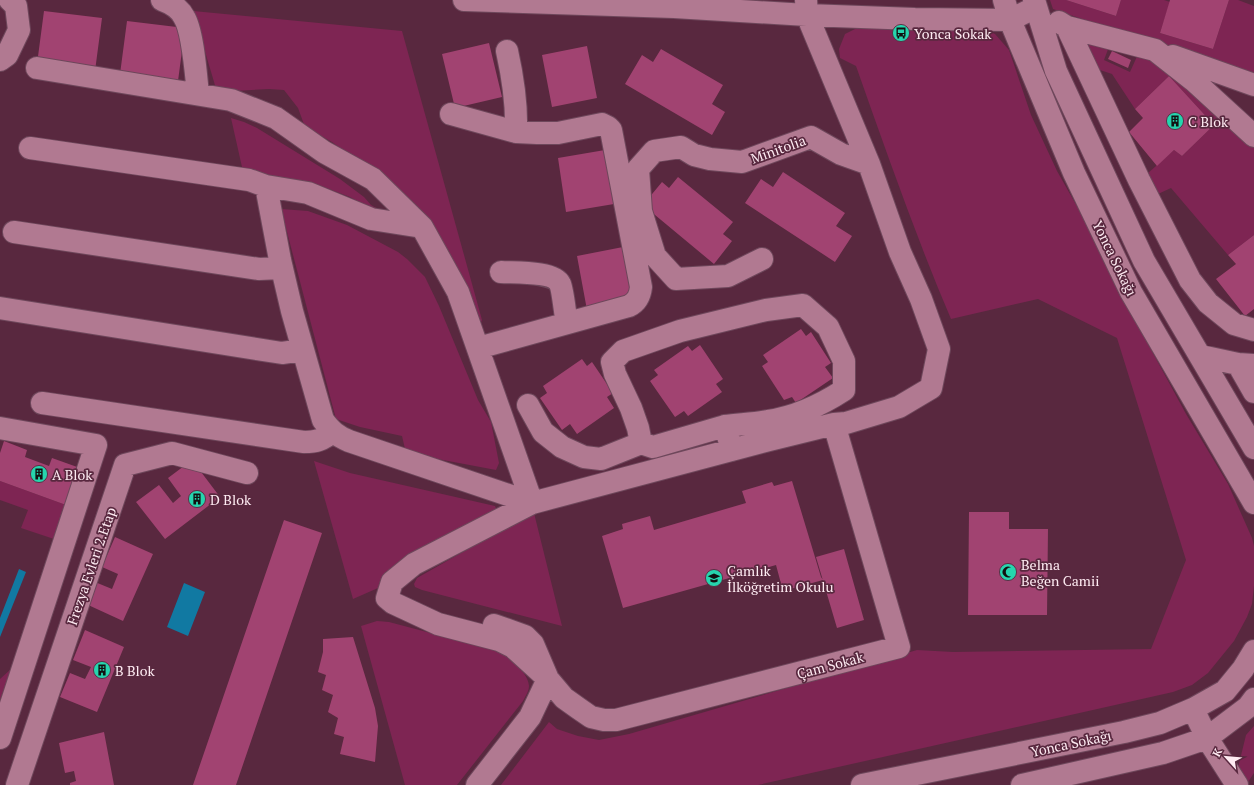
<svg xmlns="http://www.w3.org/2000/svg" width="1254" height="785" viewBox="0 0 1254 785" font-family="'PT Serif',serif">
  <style>
    .green { fill: #7e2553 }
    .water { fill: #1179a2 }
    .building { fill: #a14371 }
    .lines { fill: none; stroke-linecap: round; stroke-linejoin: round }
    .minor-casing { stroke: #6e475b; stroke-width: 24 }
    .minor { stroke: #b17991; stroke-width: 22 }
    .labels { text-anchor: middle; dominant-baseline: central; stroke-width: 3.5; stroke-linejoin: round; paint-order: stroke }
    .poi-label { font-size: 14px; fill: #feebf2; stroke: #59283f; text-anchor: start }
    .street-label { font-size: 14px; fill: #feebf2; stroke: #59283f }
  </style>
  <rect width="100%" height="100%" fill="#59283f"/>
  <path class="green" d="M1050,0H1066L1116,16L1121,0H1164L1170,2L1160,33L1213,49L1229,0H1238L1254,6V78L1053,9Z
    M193,11L402,31L482,320L477,333L437,238L416,205L332,142L305,127L298,108L284,90L269,89L217,92Z
    M872,26L904,30L988,31L995,34L1009,50L1031,115L1057,171L1083,217L1129,309L1186,414L1228,484L1252,538L1254,546V586L1252,604L1247,617L1234,641L1208,673L1192,685L1173,692L758,785H501L549,722L557,729L578,736L599,740L629,734L917,650L953,652L1151,649L1186,560L1117,338L1038,299L951,319C916,237 886,151 856,66L840,58L839,49L845,34L857,28Z
    M1090,41L1110,44L1104,60L1130,72L1139,52L1164,62L1254,147V235L1228,255L1171,188L1158,194L1147,174L1174,150L1182,156L1214,125L1169,76L1135,109L1112,74L1088,66L1084,50Z
    M231,118L244,122L257,128L340,179L364,197L371,205L390,216L367,207L350,197L329,189L292,180L244,176Z
    M281,209L308,211L347,225L398,252L407,259L425,277L439,306L478,400L491,422L499,463L496,470L406,453L402,436L360,427L336,419Z
    M314,461L350,473L495,506L497,511L381,581L378,588L353,599Z
    M0,481L66,505L54,539L21,528L28,510L0,500Z
    M534,513L562,626L422,590L415,587L414,584L417,578L521,519Z
    M377,621L389,622L506,653C513,659 529,676 529,686C529,691 525,697 523,701L457,785H405L361,626Z
    M11,669L0,700V679Z
    M1254,726V773L1248,782L1238,768L1246,735Z"/>
  <path class="water" d="M19,569L26,572L0,637V618Z
    M184,583L205,592L188,636L167,627Z"/>
  <path class="building" d="M1066,0H1121L1116,16Z
    M1170,0H1229L1213,49L1160,33Z
    M44,11L102,18L95,71L37,64Z
    M127,21L185,28L178,81L120,74Z
    M489,43L502,97L455,108L442,54Z
    M587,46L597,98L552,107L542,55Z
    M661,49L723,85L712,104L725,112L712,135L625,84L642,55L653,62Z
    M1112,51L1131,60L1128,68L1108,59Z
    M1169,76L1214,125L1182,156L1174,150L1157,166L1129,132L1143,118L1135,109Z
    M605,150L614,204L566,212L558,158Z
    M783,172L845,213L836,226L852,236L835,262L745,203L761,179L773,187Z
    M678,177L733,222L723,234L732,241L714,264L643,205L662,182L669,188Z
    M1254,235V309L1245,316L1216,279L1236,264L1228,255Z
    M623,247L633,301L587,310L577,256Z
    M801,329L806,336L811,332L831,363L825,367L833,378L796,403L792,397L784,400L762,366L768,362L763,355Z
    M700,345L723,379L716,384L722,392L688,416L684,411L675,417L650,381L658,375L654,370L688,346L692,351Z
    M582,359L587,366L592,362L613,393L607,397L614,408L577,434L570,424L562,430L540,398L547,393L543,386Z
    M4,441L27,450L25,457L49,466L52,458L80,468L66,505L0,481V453Z
    M192,460L220,497L165,539L136,502L159,485L173,503L181,496L168,478Z
    M792,481L821,577L823,580L783,591L776,565L623,608L602,536L623,529L622,524L650,516L654,530L746,503L742,491L772,482L774,486Z
    M969,512H1009V529H1048L1047,615H968Z
    M284,520L322,533L236,785H193Z
    M115,537L153,554L123,621L86,604L95,582L112,589L118,574L102,567Z
    M844,549L864,620L837,628L816,557Z
    M85,630L124,647L97,712L60,697L70,673L85,679L91,667L73,660Z
    M353,637L375,708L378,726L375,762L340,754L344,737L334,734L338,718L328,712L333,695L322,690L326,675L318,672L323,652V639Z
    M104,732L114,785H70V783L76,781L74,771L65,773L59,743Z"/>
  <g class="lines">
    <g class="minor-casing">
      <path id="minor" d="M162,0C170,3 180,9 184,17C193,31 196,76 198,94
        M464,0L674,7L807,15L915,19L1010,20L1036,7
        M806,0L807,15L869,164L900,252L921,299L939,349L931,388L899,407L846,423L834,424L769,440L532,503L414,564L392,582L387,598L393,603L438,624L499,640L513,647L548,679L564,698L578,708L591,717L604,720H616L899,647L834,424
        M1004,0L1010,20L1074,173L1131,292L1254,503
        M1034,0L1056,71L1144,261L1254,448
        M1059,22L1067,27L1155,50L1193,80L1254,136
        M1067,27L1139,180L1190,280L1208,303L1234,324L1254,330
        M507,51C513,78 517,104 516,132
        M1173,56L1254,85
        M0,60L7,55L19,30L16,6L10,0
        M37,68L231,100L276,118L324,152L373,179L422,227L458,292L532,503
        M451,114L516,132L537,133H558L602,124L608,127L611,130L641,287C640,296 637,302 629,306L478,348
        M30,148L249,180L266,186L308,193L371,219L422,227
        M266,186L280,260L292,311L323,420C331,431 337,436 349,441L532,503
        M14,232L259,269L282,268
        M762,259L728,276L676,279L655,256L641,211L638,169L654,151L681,147L694,155L710,159L742,162L811,137L841,154L869,164
        M501,272C514,273 554,271 560,284C563,290 565,315 567,323
        M0,308L282,353L303,350
        M1201,356L1238,364L1254,365
        M1238,364L1254,392
        M42,403L304,442C316,442 323,440 332,432
        M528,405L543,432L562,447L584,457L601,459L641,443
        M725,426L653,447L641,443L638,428L631,408L615,374L612,362L623,351L680,331L766,310L803,305L828,327L844,361V390C821,405 795,417 768,421C753,424 739,424 725,426L732,450
        M0,428L96,445L0,738
        M1193,709L1207,738L1237,785
        M17,785L125,465L172,453L247,473
        M477,785L530,717L548,679L533,644L525,636L494,625
        M862,785L1124,732L1160,723L1193,709L1225,691L1243,669L1254,651
        M1022,785L1163,753L1207,738L1248,707L1254,699"/>
    </g>
    <use href="#minor" class="minor"/>
  </g>
  <defs>
    <g id="bus-disc" transform="scale(0.9)"><circle r="9.5" fill="#26d5ae" stroke="#59283f"/><path d="M-5-6H5V4H4V6H2V4H-2V6H-4V4H-5ZM-3.5-4V0h7V-4ZM-3.5 1.2v1.5H-2V1.2ZM2 1.2v1.5H3.5V1.2Z" fill="#111"/></g>
    <g id="building-disc" transform="scale(0.9)"><circle r="9.5" fill="#26d5ae" stroke="#59283f"/><path d="M-4-6H4V6H1V3H-1V6H-4ZM-2.5-4.3h1.7v1.8h-1.7ZM.8-4.3h1.7v1.8H.8ZM-2.5-1h1.7V.8h-1.7ZM.8-1h1.7V.8H.8Z" fill="#111"/></g>
    <g id="mosque-disc" transform="scale(0.9)"><circle r="9.5" fill="#26d5ae" stroke="#59283f"/><path d="M3.5-4.9A6 6 0 1 0 3.5 4.9A5 5 0 1 1 3.5-4.9Z" fill="#111"/></g>
    <g id="school-disc" transform="scale(0.9)"><circle r="9.5" fill="#26d5ae" stroke="#59283f"/><path d="M0-5L7-2L0 1L-7-2ZM-4 1L0 2.5L4 1V4Q0 6-4 4Z" fill="#111"/></g>
  </defs>
  <g fill-rule="evenodd">
    <use href="#bus-disc" x="901" y="33"/>
    <use href="#building-disc" x="1175" y="121"/>
    <use href="#building-disc" x="39" y="474"/>
    <use href="#building-disc" x="197" y="499"/>
    <use href="#mosque-disc" x="1008" y="572"/>
    <use href="#school-disc" x="714" y="578"/>
    <use href="#building-disc" x="102" y="670"/>
  </g>
  <g class="labels">
    <g class="poi-label">
      <text x="914" y="33">Yonca Sokak</text>
      <text x="1188" y="121">C Blok</text>
      <text x="52" y="474">A Blok</text>
      <text x="210" y="499">D Blok</text>
      <text x="1021" y="564">Belma<tspan x="1021" dy="16">Beğen Camii</tspan></text>
      <text x="727" y="570">Çamlık<tspan x="727" dy="16">İlköğretim Okulu</tspan></text>
      <text x="115" y="670">B Blok</text>
    </g>
    <g class="street-label">
      <text transform="translate(778 149) rotate(-20)">Minitolia</text>
      <text transform="translate(1115 258) rotate(64)">Yonca Sokağı</text>
      <text transform="translate(91 566) rotate(-71)">Frezya Evleri 2.Etap</text>
      <text transform="translate(830 665) rotate(-15)">Çam Sokak</text>
      <text transform="translate(1071 743) rotate(-12)">Yonca Sokağı</text>
    </g>
  </g>
  <g transform="translate(1226 757) rotate(297)" stroke="#59283f" stroke-width="3" paint-order="stroke">
  <path d="M0-3L7 15L0 10L-7 15Z" fill="#feebf2"/>
  <text y="-6" font-size="11" font-weight="bold" text-anchor="middle" fill="#feebf2">K</text>
  </g>
</svg>
